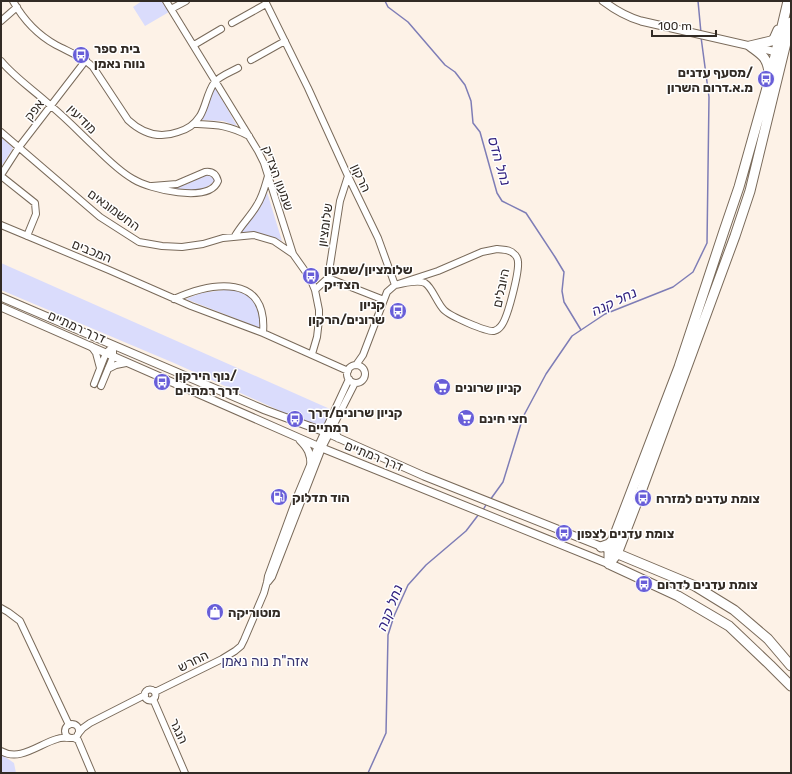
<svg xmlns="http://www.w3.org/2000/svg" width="792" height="774" viewBox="0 0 792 774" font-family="Rubik,'Noto Sans Hebrew',sans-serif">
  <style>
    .green { fill: #dadcfc }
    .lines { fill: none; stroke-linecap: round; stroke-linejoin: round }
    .stream { stroke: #7e7db6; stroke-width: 1.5 }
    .minor-casing { stroke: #796a5a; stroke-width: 8 }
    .major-casing { stroke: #796a5a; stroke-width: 9 }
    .highway-casing { stroke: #796a5a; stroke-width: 11 }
    .minor { stroke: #fff; stroke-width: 6 }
    .major { stroke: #fff; stroke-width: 7 }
    .highway { stroke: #fff; stroke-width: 9 }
    .labels { text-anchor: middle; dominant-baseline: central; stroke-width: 3; stroke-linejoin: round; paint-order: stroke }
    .poi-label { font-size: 13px; font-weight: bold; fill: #322b25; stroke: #fff; text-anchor: start }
    .street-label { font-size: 13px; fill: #322b25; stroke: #fff }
    .water-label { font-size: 14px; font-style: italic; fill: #312280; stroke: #fff }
    .neighbourhood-label { font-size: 14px; fill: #373470; stroke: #fff }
  </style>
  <rect width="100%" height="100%" fill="#fdf2e7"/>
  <path class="green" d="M142,1H162L169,12L145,26L133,7Z
    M215,87L237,126L223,121L202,120L210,95Z
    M1,137L13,148L1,167Z
    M207,175L213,176L215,180C203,194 184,190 169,188L187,184Z
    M267,192L282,241C269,235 256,232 241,232L261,206Z
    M1,263L330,409L325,423L321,427H316L174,363L1,290Z
    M224,290C229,290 235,290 240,292C256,296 260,314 260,328L186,299L201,293Z
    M1,754L14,763L16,773H1Z"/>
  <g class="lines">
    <path class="stream" d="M385,1L388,7L408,22L445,65L455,72L465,85L471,101L473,123L480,132L497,193L502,201L526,213L555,257L564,272L562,291L564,302L581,330
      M698,1L701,33
      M490,500L503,482L523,417L546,374L572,336L605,314L673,287L693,272L707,243L709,97L701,37
      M483,510L487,503
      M368,773L386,733L388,635L394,616L408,585L426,565L466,531L479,514"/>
    <g class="minor-casing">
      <path id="minor" d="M13,1C23,19 38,35 56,45C69,52 82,56 93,67L128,120C143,134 159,139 178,132C188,129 194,125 200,116C206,106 207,93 214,83C219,76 231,72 238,68
        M166,1L258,151L264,163L293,254L310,278L315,290L319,310V320L317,337L312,354
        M265,1L308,88L348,176L378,238L395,285L387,292L363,355L356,365
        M171,9L186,1
        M1,21L17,7
        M232,23L266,4
        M194,45L221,29
        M251,60L285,41
        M1,61C15,78 35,91 51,106C67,119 81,134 96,148C107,159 119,171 133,179C149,189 209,204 218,181C216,174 212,171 205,172L177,184L152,186
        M195,124C218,125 228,125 249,136
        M1,132L100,217L139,242L162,246L182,247L203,244L223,238L254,235L274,241L293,254
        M1,175L19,147L86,60
        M1,176L35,203L36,214L27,236
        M1,225L109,270L191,306L263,333L348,371
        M235,236C241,225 251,216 257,205C263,196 265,186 268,176
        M497,249C503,250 510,249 514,254C516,255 518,259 518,262C519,272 508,318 501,326C499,329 497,330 494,331C486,332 450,316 444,310C437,303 432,287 425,283C417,279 403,284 395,285L438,271L482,252Z
        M328,278L340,201L348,176
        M315,290L328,278L384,300
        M174,299C212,282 268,273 263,333
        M91,346L96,353L100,368
        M347 374a9 9 0 1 1 18 0a9 9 0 1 1-18 0Z
        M108,369L116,365L126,363
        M94,384L106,353L109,350
        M101,386L113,357V345
        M268,582L272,577L322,448L355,383
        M1,608L8,612L20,621L69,725
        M144.5 695a5.5 5.5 0 1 1 11 0a5.5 5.5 0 1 1-11 0Z
        M155,692L222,659L235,651L241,646L244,640L264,593L267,582L268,576L298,494L318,446L349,379
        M153,699L185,773
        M65 731a7 7 0 1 1 14 0a7 7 0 1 1-14 0Z
        M78,734L83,728L90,723L145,695
        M74,738L78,740L92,773
        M1,751C20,762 39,744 57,739C61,737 66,738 70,738"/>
    </g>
    <g class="major-casing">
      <path id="major" d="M603,1C615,10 627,17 641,21L781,53
        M1,297L265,410L325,432L424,476L605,548
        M1,307L322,448L609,564
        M333,426L334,431L338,438
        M300,440C308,448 311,454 311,465"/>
    </g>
    <g class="highway-casing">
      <path id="highway" d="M750,46L771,41L774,39L778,30
        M750,46C762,55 767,57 769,72
        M601,547L609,544L613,540
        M611,551L695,586L734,610L768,639L791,666
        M609,564V550L679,367L724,231L739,187L770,77L788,1
        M609,564L617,554L642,489L735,236L750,191L791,22
        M609,564L678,596L729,626L770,665L791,686"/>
    </g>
    <use href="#minor" class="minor"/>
    <use href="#major" class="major"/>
    <use href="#highway" class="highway"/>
  </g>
  <defs>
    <g id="bus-disc" transform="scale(0.9)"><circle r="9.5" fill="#685ed8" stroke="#fff"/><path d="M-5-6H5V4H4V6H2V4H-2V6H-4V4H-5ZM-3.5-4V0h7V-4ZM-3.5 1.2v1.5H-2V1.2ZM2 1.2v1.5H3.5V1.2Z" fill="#fff"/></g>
    <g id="supermarket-disc" transform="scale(0.9)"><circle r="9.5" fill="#685ed8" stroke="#fff"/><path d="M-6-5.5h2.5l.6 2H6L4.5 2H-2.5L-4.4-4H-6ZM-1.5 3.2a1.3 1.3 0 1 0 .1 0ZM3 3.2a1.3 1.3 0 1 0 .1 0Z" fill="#fff"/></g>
    <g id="fuel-disc" transform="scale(0.9)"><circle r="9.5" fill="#685ed8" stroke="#fff"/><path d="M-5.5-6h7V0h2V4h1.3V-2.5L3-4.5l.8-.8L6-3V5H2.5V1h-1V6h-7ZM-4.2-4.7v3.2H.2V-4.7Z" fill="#fff"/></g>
    <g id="shop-disc" transform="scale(0.9)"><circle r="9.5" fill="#685ed8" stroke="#fff"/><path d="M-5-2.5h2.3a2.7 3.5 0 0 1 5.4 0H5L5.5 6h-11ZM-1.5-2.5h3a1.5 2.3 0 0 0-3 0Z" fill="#fff"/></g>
  </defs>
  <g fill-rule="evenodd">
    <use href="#bus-disc" x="81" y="55"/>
    <use href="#bus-disc" x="766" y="79"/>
    <use href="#bus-disc" x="311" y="276"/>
    <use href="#bus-disc" x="398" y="311"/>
    <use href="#bus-disc" x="162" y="382"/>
    <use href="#supermarket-disc" x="442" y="387"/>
    <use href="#supermarket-disc" x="466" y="418"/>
    <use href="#bus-disc" x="295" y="419"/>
    <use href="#fuel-disc" x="279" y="497"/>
    <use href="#bus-disc" x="643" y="498"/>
    <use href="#bus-disc" x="564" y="533"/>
    <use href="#bus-disc" x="644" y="584"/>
    <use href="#shop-disc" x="215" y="612"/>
  </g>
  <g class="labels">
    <g class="poi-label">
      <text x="94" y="48">בית ספר<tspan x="94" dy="15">נווה נאמן</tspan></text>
      <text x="753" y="72" text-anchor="end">מסעף עדנים/<tspan x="753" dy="15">מ.א.דרום השרון</tspan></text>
      <text x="324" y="269">שלומציון/שמעון<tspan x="324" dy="15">הצדיק</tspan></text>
      <text x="385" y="304" text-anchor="end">קניון<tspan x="385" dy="15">שרונים/הרקון</tspan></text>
      <text x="175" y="375">נוף הירקון/<tspan x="175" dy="15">דרך רמתיים</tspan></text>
      <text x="455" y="387">קניון שרונים</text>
      <text x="308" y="412">קניון שרונים/דרך<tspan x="308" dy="15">רמתיים</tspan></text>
      <text x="479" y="418">חצי חינם</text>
      <text x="292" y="497">הוד תדלוק</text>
      <text x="656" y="498">צומת עדנים למזרח</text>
      <text x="577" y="533">צומת עדנים לצפון</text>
      <text x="657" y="584">צומת עדנים לדרום</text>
      <text x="228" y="612">מוטוריקה</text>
    </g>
    <g class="street-label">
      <text transform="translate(34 110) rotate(-52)">אפק</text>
      <text transform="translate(82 119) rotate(44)">מודיעין</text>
      <text transform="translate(278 178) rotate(70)">שמעון הצדיק</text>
      <text transform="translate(361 178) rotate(65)">הרקון</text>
      <text transform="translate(114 210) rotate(36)">החשמונאים</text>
      <text transform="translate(325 225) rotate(-82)">שלומציון</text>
      <text transform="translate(92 251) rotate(22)">המכבים</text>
      <text transform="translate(501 288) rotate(-78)">היובלים</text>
      <text transform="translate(77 327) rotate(24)">דרך רמתיים</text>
      <text transform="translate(374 456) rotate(22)">דרך רמתיים</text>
      <text transform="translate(193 661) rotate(-26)">החרש</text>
      <text transform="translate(179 731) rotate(65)">הנגר</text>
    </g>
    <g class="water-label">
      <text transform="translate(499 161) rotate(74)">נחל הדס</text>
      <text transform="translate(614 302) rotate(-25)">נחל קנה</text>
      <text transform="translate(390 608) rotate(-69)">נחל קנה</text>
    </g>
    <g class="neighbourhood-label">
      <text x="265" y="661">אזה"ת נוה נאמן</text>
    </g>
  </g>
  <rect width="792" height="774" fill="none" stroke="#322b25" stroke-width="4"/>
  <path d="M652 30v6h64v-6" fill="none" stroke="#322b25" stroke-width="2"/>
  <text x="658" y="30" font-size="12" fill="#322b25" stroke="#ffffff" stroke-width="3" paint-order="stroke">100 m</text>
</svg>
